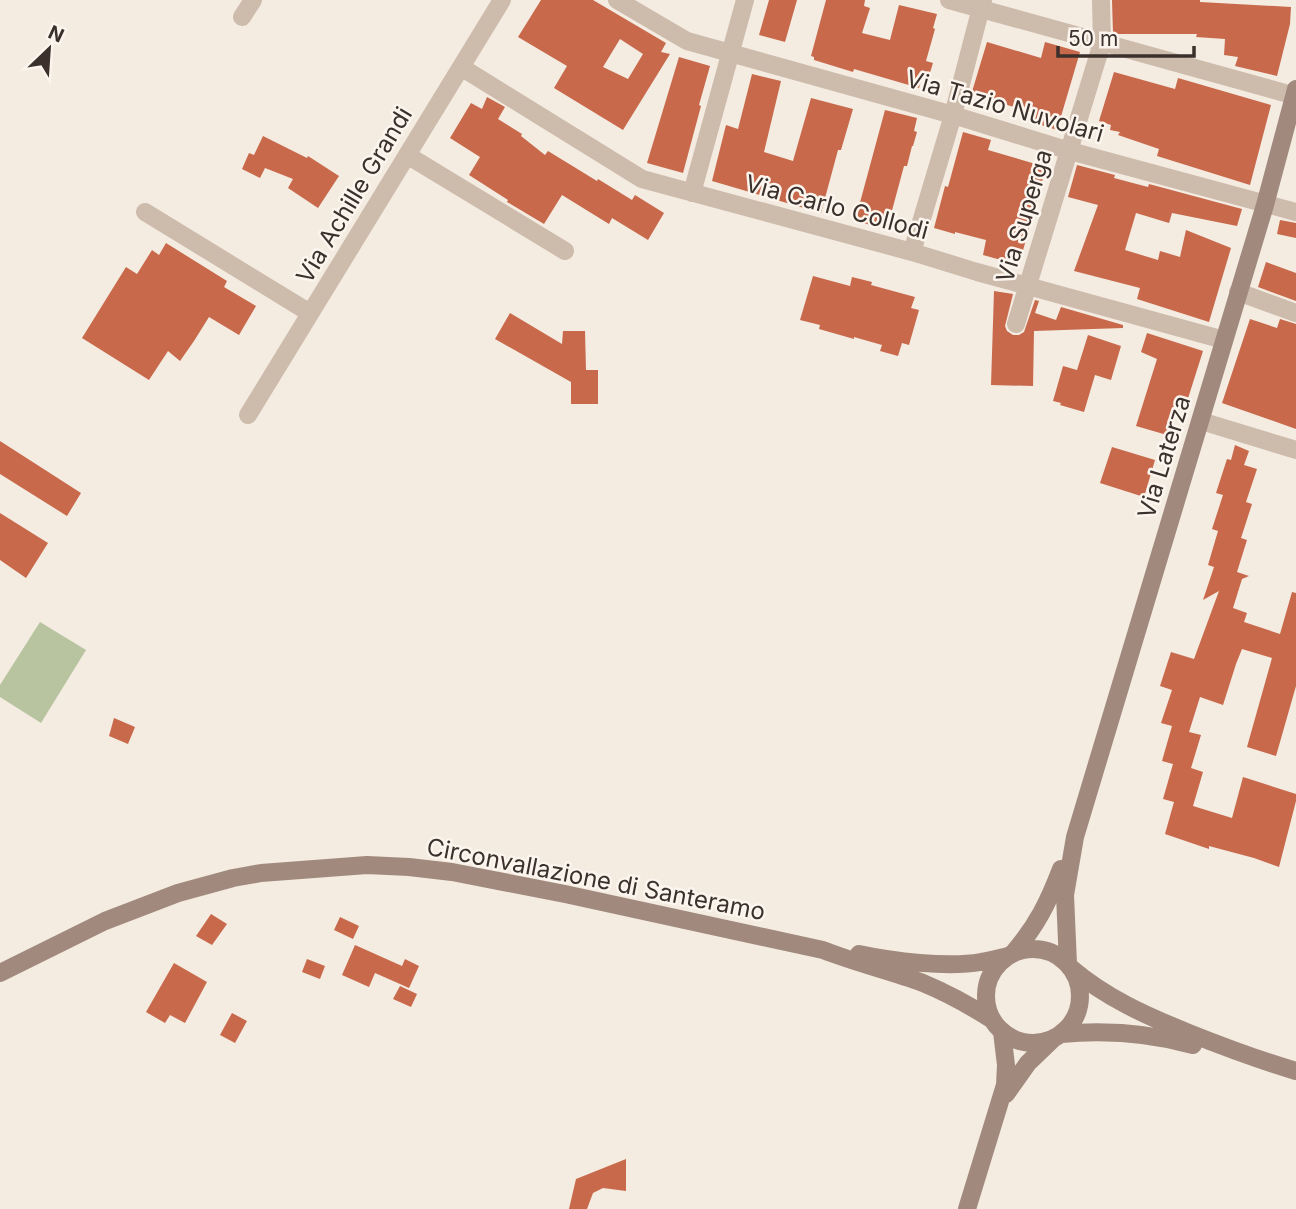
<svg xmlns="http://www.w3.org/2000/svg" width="1296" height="1209" viewBox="0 0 1296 1209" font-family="Inter,sans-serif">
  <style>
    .green { fill: #b8c4a0 }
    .building { fill: #c8694b; fill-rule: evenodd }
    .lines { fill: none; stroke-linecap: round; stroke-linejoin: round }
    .street { stroke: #cdbbac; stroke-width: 18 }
    .secondary { stroke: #a18a7d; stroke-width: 18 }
    .labels { text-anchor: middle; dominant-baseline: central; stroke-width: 5; stroke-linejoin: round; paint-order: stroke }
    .street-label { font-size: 24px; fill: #3b302b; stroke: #fbf5ee }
  </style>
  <rect width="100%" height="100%" fill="#f4ebe1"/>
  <path class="green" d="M40,622L86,650L41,723L0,697V685Z"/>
  <path class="building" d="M541,0H593L666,43L661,52L670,54L623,130L554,88L567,66L518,37ZM620,39L643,54L628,79L603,67Z
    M769,0H797L785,42L759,35Z
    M826,0H865L864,6L870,8L862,33L890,40L899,5L937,14L933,28L935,29L926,61L933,63L928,79L922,77L919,88L854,69L853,72L814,60V57L811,56Z
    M1112,0H1200V2L1291,7L1290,24L1277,76L1235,66L1238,57L1224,55L1225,39L1196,37L1197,34H1113Z
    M987,42L1041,58L1045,42L1080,52L1057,130L1023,119L1025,110L971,95Z
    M679,57L710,66L699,105L701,106L683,173L647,163Z
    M1114,72L1175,89L1178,78L1271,105L1250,185L1157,156L1159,149L1118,135L1120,132L1110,130L1111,125L1099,121Z
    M752,74L781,81L764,152L793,161L811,98L853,109L841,150H838L821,213L712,181L726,125L738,129Z
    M487,97L505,107L498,119L522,134L521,136L545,155L548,151L597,181L598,179L632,200L635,195L664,213L648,240L612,218L609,224L562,195L544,224L507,202L508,200L469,175L480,157L450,138L471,103L482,109Z
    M885,110L917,118L914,131L917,132L913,146H912L907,166H904L887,229L855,221Z
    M963,132L991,140L988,150L1046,167L1019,265L983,255L986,240L955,232V234L934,228L945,186L948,187Z
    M263,136L307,158L308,156L339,176L318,208L288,188L293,179L265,168L260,178L242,169L249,153L254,155Z
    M1077,165L1115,175L1114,178L1148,187L1149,184L1242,209L1237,226L1172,213L1169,223L1136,213L1125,250L1158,260L1160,251L1180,257L1186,230L1231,248L1209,322L1137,299L1140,288L1074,271L1098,205L1068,197Z
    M1280,220L1296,223V238L1277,234Z
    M166,243L227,281L224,287L256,306L239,335L209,317L194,341L180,361L168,351L149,380L82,338L126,267L137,274L152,250L159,255Z
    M1266,262L1296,273V301L1258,287Z
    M813,276L850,286L852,277L872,282L871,285L915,297L911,308L919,310L909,345L902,343L898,356L880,351L882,345L854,337V339L819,329L820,325L800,320Z
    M994,291L1013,294L1005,326L1007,331L1013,335H1019L1024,332L1035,300L1039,301L1035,313L1056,320L1061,307L1123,325V328L1034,331L1033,386L991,385Z
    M510,313L562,344L563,331H585L586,370H598V404H571V382L495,339Z
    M1250,319L1277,328L1280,319L1296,324V429L1222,403Z
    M1147,333L1203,351L1184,411L1175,408L1167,435L1136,426L1157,359L1141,352Z
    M1088,335L1121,346L1111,380L1095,375L1084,412L1060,405L1061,403L1053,401L1063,366L1077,370Z
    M0,441L81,493L67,516L0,474Z
    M1235,445L1249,451L1244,465L1257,469L1246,502L1252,504L1241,538L1247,540L1237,572L1249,576L1242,579L1233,608L1247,613L1244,622L1280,634L1292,592L1296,593V686L1276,756L1247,747L1272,658L1242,649L1236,664L1223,705L1200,697L1189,732L1201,735L1191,768L1203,772L1193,806L1232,818L1243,777L1296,794V801L1279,867L1254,858L1209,846V849L1165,834L1174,802L1163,799L1173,764L1162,761L1172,726L1161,723L1172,690L1160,686L1171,652L1194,659L1219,591L1203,600L1214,567L1208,565L1218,531L1212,529L1223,495L1216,493L1227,459L1231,460Z
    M1112,447L1155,460L1144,497L1100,483Z
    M0,513L48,543L26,578L0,560Z
    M114,718L135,727L128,744L109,736Z
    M211,914L227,924L212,945L196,936Z
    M340,917L359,926L353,939L334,930Z
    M355,945L402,966L405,959L419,966L409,988L375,973L369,987L342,975Z
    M307,959L325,966L320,979L302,972Z
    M174,963L207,982L185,1023L170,1015L165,1023L146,1012Z
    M400,986L417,994L411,1007L393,999Z
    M232,1013L247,1021L235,1043L220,1035Z
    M626,1159V1191L603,1188L593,1193L587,1209H569L576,1179Z"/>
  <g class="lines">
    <path class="street" d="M617,0L687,41L953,115L1070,151L1296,212
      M949,0L1296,96
      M242,17L253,0
      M461,67L642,179L912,252L977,272L1224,340
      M407,155L565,251
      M692,193L745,0
      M145,212L310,313
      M912,252L953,115L983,0
      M1238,292L1296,313
      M1016,324L1102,43L1101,0
      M248,415L502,0
      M1201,421L1296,450"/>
    <path class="secondary" d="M986 996a47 47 0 1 1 94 0a47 47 0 1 1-94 0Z
      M1014,952C1037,925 1048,903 1061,869
      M859,954C892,961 947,968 981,962C990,961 999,958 1008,956
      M1068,964L1065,895L1075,837L1265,205L1296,89
      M1071,968C1106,998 1147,1016 1189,1033C1224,1047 1259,1060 1296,1071
      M0,973L105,921L178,893L233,878L261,873L367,865L409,867L452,872L565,894L823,950C856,963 890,971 923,983C947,993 969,1005 991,1019
      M1061,1034C1105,1030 1149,1033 1193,1045
      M1006,1094L1028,1063L1053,1039
      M967,1209L1005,1085L1006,1065L1002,1032"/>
  </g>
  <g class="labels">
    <g class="street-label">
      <text transform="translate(1005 106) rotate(16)">Via Tazio Nuvolari</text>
      <text transform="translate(354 195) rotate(-59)">Via Achille Grandi</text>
      <text transform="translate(837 207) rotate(15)">Via Carlo Collodi</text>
      <text transform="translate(1024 216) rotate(-73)">Via Superga</text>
      <text transform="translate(1164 457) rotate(-73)">Via Laterza</text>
      <text transform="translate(596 879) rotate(11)">Circonvallazione di Santeramo</text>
    </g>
  </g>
  <g transform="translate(49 49) rotate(25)" stroke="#fbf5ee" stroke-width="5" paint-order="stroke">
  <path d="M0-5L12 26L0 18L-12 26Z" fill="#3b302b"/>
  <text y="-10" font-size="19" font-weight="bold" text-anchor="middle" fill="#3b302b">N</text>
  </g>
  <path d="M1058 46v10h136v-10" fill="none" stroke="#3b302b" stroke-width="3.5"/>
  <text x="1068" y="46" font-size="21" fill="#3b302b" stroke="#fbf5ee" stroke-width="5" paint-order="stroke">50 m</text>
</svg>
